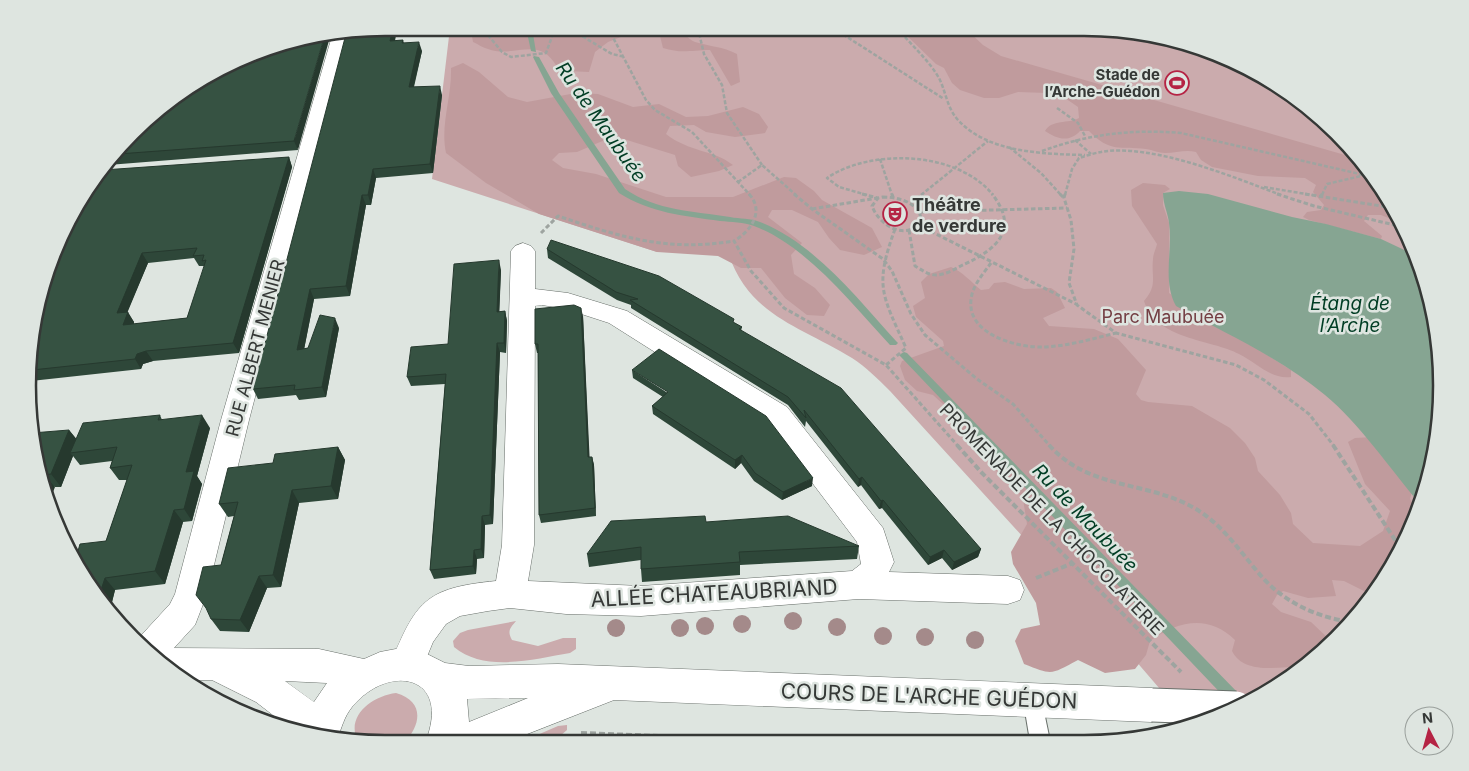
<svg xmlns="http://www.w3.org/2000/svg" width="1469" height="771" viewBox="0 0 1469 771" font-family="Inter,sans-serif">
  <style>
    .green { fill: #cbabad }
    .forest { fill: #c09b9d }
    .water { fill: #86a592 }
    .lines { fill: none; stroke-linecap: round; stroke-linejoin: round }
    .stream { fill: #86a592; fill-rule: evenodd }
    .lane-casing { stroke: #686f6a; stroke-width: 2 }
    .street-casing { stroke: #686f6a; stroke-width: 1 }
    .secondary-casing { stroke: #686f6a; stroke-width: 1 }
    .path-far2 { stroke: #9ea4a0; stroke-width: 2.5; stroke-dasharray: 4 2; stroke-linecap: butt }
    .path-far1 { stroke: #9ea4a0; stroke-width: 3; stroke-dasharray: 4.5 2.5; stroke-linecap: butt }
    .path { stroke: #9ea4a0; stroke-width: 4; stroke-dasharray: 6 3; stroke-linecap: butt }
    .lane { fill: #fff; fill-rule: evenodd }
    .street { fill: #fff; fill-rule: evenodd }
    .secondary { fill: #fff; fill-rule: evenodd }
    .secondary-bridge-casing { stroke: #686f6a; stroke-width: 35; stroke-linecap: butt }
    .secondary-bridge { stroke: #fff; stroke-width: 33 }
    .tree { fill: #a48a8a }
    .wall { fill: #2e4739; fill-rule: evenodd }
    .shaded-wall { fill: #26392e }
    .building { fill: #365242; stroke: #26392e; fill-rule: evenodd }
    .labels { text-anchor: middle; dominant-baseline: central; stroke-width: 5; stroke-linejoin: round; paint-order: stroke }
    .far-poi-label { font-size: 15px; font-weight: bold; fill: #353836; stroke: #dee5e0; text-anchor: end }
    .poi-label { font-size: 18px; font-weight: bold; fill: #353836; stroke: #dee5e0; text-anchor: start }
    .park-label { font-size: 18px; fill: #743f44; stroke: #dee5e0 }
    .street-label { font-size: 18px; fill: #353836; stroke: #dee5e0 }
    .water-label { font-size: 19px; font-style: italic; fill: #003d24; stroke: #dee5e0 }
    .near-street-label { font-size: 21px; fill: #353836; stroke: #dee5e0 }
    .rim { fill: none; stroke: #353836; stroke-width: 2.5 }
  </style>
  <rect width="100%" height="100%" fill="#dee5e0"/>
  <path class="green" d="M450,28H1107L1176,40L1242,65L1302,102L1353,150L1394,207L1423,271L1438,339L1441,409L1429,478L1404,544L1352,622L1283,683L1220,716L1190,724L1135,660L890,391C878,379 866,367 852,358C802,327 748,316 728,252H657L432,179Z
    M516,621C510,628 507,631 512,640L538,646L563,638H576V649L570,653C534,659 485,673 454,647L453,641L460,633L468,630Z
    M396,693C424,701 422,724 404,743L358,742C345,716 372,696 396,693Z
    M567,725V730L553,742H521L558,726Z"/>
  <path class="forest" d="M459,28H675C682,31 688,39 695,42C711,47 722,46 737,54L740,82L731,86L710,50C691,50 682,54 663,48L660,36L652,32L636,31L608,42L595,52L589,72L568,71L557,67C539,34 514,59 488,49C483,48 478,44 473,42L472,36L460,31Z
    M899,28H965L983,45L1001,56L1359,159L1394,207L1401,223L1381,215H1368L1364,221L1382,236L1381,239L1309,220L1303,217L1307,212L1321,210L1324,205L1313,192L1316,185L1305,178L1258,176L1212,167L1201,160L1196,152C1186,149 1176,153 1165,153C1159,153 1153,150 1146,149C1120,146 1110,153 1089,131H1080C1069,143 1057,139 1045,131C1052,119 1068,124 1079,118L1078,107L1065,98L1047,93L1018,92L999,98H984L960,90L952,83L944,68L936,64Z
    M463,63L479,72L508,97L527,102L576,93L598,94L633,107L659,104L686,117L708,116L743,107L759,114L768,127L765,133L735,137L706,132L694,125L670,126L666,134C689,152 714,150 733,165L719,171L691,177L678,166L675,155L614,136L577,152L559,153L552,160L563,168L596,174L666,197H733L784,177L796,178L814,191L822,200L872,228L882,247L864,255L840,250L829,238L818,222L792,210H772L768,217L802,243L791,255L794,274L815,288L830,305L824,316L807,315L785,298L761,268H741L718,256L657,252L539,214L486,183L446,153C440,125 452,97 451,68Z
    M1143,183L1165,185L1170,189L1163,193V205L1169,223V293L1291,370V377C1271,380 1256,362 1239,354C1211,339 1156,340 1144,301C1158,285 1151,277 1153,259C1153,254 1156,249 1157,244L1132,206L1131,190Z
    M951,267C964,273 970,281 981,290L989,289L994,283L1005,282L1024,289L1051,288L1057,292L1065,308L1043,318L1049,326L1094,329L1118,339L1146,370L1136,394L1141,400L1148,402L1192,406L1230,428L1245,443L1255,458L1258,471L1280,495L1291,513L1293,524L1313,543L1360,546L1383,531L1390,511L1365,484L1348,442L1355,438L1374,437L1414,485L1410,499L1417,510L1404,544L1374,590L1366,592L1344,581L1332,580L1336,596L1308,598L1283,591L1277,595L1272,604L1281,612L1311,622L1331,641L1302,666C1279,667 1244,675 1232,651L1235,640C1208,614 1178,621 1150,641L1146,655L1135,669L1105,673L1078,660C1051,674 1054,676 1024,664L1015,641L1021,629L1040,625L1036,603L1013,564L1011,552L1027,524L1023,499L1009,482L998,473L974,443L960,435L947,417L944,405L933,395L917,391L905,380L900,366L902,361L944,346L943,341L916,317L913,306L925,298L921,282L929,274Z"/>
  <path class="water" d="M1179,191L1208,194L1292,217L1326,224L1381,239L1415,255C1449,329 1448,429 1420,504C1391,470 1359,423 1325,395C1281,358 1226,334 1176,306C1162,280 1173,251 1169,223C1168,213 1163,204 1163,193Z"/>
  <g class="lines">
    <path class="stream" d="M526,28H532L536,52L531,51Z
      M534,56L539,57L559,93L625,189C657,211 693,211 730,217C740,219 750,218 760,222C814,243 858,299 896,341L898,343L896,345H890C853,305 806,245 754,226C744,222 731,222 720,221C685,216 650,213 619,193L551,93L533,57Z
      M904,352L907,353L1240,695L1242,699L1240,703L1235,705L1230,703L901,357L899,355Z"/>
    <g class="lane-casing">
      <path id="lane" d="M1033,690L1040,692L1050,741H1030L1023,699L1026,692Z"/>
    </g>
    <g class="street-casing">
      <path id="street" d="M350,33L249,420L207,594L195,625L163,660L136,641L170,604L175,594L221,420L332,36Z
        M523,243L531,246L535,251V289L568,293L627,311L787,407L883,528L894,562L889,572L1008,576L1020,580L1024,590L1020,600L1008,604L859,599L641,616L566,614L510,608L488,611L460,616L446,624L433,642L419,676L407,681L395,676L390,665C416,602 424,588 496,581L502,545L511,251L515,246ZM542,305L566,309L609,323L767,423L857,542L861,564L852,571L641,586L528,581L534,545L535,306Z"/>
    </g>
    <g class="secondary-casing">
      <path id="secondary" d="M168,648L319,649L364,659L380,652L401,648L421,651L445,663L469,666L558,664L1152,688L1165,693L1170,705L1165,717L1152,722L614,700L507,742L425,743C453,675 389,662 352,707C344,717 342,727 337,739L295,732L256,702L212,680H190L155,655ZM285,681L327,683L314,702ZM528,698L469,722L467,699Z"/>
    </g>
    <path class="path-far2" d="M459,28L488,35L502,52L511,57L546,53L553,34L570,29L612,54L625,57
      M608,28L646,100L655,110L692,132L750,195
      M702,28L700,37L704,54L722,85L727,113L762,165
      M833,28L944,99
      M897,28C911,45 928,59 939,78C946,92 947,108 958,120C988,153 1044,154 1085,155
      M394,30L432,28
      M609,30L615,28
      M1057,108L1078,123L1085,136
      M1075,140L1091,154
      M1009,147L1041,173L1061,195
      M1042,151C1089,134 1131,129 1181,133L1373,177
      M880,159L892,195
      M738,182L762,165L796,195
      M1264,187L1312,195
      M867,195L839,187L827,178C871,148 958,151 993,195
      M921,195L988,141
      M1065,195L1072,169L1079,158C1086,156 1094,153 1101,152C1152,143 1233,177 1281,195
      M1322,195L1327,184L1361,176"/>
    <path class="path-far1" d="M749,194C765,211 751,231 734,241L751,271L784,308L886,365L958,446
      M794,194L812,209L883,259L892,271L911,314L925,335L977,379L1013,404L1050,446
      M862,194L878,198
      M892,194L893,197
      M1060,194L1063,197
      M1065,194L1064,198L1071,220L1074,249L1069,283L1077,305L1116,333L1236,365L1264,380L1309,414L1334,446
      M1277,194L1314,206L1403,227
      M1305,194L1394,208
      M1321,196L1322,194
      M883,197C897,197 919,202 921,219C909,243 879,226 872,206L878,198Z
      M911,203L923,194
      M812,209L877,198
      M919,212L1067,208
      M918,225L1076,304
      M909,230L915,266C922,270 928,275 936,275C946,275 956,268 965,264C999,248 1019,228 992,194
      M541,233L558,216C621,237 666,252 734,241
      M991,263C983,274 972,286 971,300C967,335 1018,348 1044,347C1068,346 1092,339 1116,333
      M886,365L906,348C882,294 874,287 895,229"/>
    <path class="path" d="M957,445L981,472L1181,672
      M1049,445C1090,491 1147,480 1196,509C1224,526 1241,553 1262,577C1285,603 1319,618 1352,622
      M1333,445L1401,549
      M1036,578L1073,563
      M581,733L790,741"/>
    <use href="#lane" class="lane"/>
    <use href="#street" class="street"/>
    <use href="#secondary" class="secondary"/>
    <g class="secondary-bridge-casing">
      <path id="secondary-bridge" d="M1152,705L1236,708"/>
    </g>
    <use href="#secondary-bridge" class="secondary-bridge"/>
  </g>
  <g class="tree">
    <circle cx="793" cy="621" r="9"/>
    <circle cx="742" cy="624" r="9"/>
    <circle cx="705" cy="626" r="9"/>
    <circle cx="837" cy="627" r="9"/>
    <circle cx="616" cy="628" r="9"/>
    <circle cx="680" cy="628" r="9"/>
    <circle cx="883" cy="636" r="9"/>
    <circle cx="925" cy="637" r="9"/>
    <circle cx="975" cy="640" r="9"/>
  </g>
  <path class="wall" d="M386,28H397L395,41L403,40L404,43L422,51L414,87L442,95L433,173L376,178L371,205H366L350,296L314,299L304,349L308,348L339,328L326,397L299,400L296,395L258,399L253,389Z
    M270,47L298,150L108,165L167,102Z
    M289,157L292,167L239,353L153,361L143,364L141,369L31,381L40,293L64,245L83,205H79L88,187ZM194,258L199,266H205L187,318L134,324V322L127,312L148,263Z
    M547,249L734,323L742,327L741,331L981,549L978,557L952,570L942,558L928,565L882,508L879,509L861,485L858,487L806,421L805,427L788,405L631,308V305L617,300L548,258Z
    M501,270L499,312L505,311L507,321L506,353L500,352L493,524L485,525L484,558L477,559L476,574L434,579L430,570L445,384L411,386L407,377L448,344Z
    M583,316L589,457H592L594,465L596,516L541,523L539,515L538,353H537L535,344Z
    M632,370L812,486L782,500L754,481L741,463L735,469L653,414L652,406L663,397L633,378Z
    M160,415L162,420L210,428L197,476L202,484L192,521L183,522L165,584L115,590L112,602L107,603L70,552L78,551L106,541L127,480H119L110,468L112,461L80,465L73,456L61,487H55L40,478L69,430L76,439Z
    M338,447L345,460L338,499L299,503L281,587L267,588L249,632L220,631L211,619L221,565L234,516L228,517L219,504L273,463Z
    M706,522L859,546L857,559L740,565V575L642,582L641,569V560L589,567L587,554Z"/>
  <path class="shaded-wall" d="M393,28H397L393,50L390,41Z
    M330,37L298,150L294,141L324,38Z
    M419,42L422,51L411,97L409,87Z
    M440,86L442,95L433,173L430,164Z
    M289,157L292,167L239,353L233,343Z
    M373,169L376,178L371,205L368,195Z
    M362,195L366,205L350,296L346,286Z
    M142,253L148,263L123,323L117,313Z
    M499,260L501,270L499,321L497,312Z
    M310,289L314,299L302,360L297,350Z
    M581,308L583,316L590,466L588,457Z
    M505,311L507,321L506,353L504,343Z
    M128,312L134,322L129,335L123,325Z
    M335,318L339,328L326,397L322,387Z
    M497,343L500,352L493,524L490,515Z
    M146,351L153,361L143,364L141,369L135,359L137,354Z
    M202,415L210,428L197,476L202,484L192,521L184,509L186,472Z
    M69,430L79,442L70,453L73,456L61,487L51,474Z
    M338,447L345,460L338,499L331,486Z
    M742,455L741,463L735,469V460Z
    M592,457L594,465L596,516L595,508Z
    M44,475L55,487L49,502L41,482Z
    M862,477L861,485L858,487L859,479Z
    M813,478L812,486L782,500L783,492Z
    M292,490L299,503L281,587L273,575Z
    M883,500L882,508L879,509L881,501Z
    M174,510L183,522L165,584L155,571Z
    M482,516L485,525L484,558L481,549Z
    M981,549L978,557L952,570L954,562Z
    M474,550L477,559L476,574L473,566Z
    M944,550L942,558L928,565L930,557Z
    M259,576L267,588L249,632L240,620Z
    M105,578L115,590L112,602L101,590Z"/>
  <path class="building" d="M386,28H393L390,41L403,40L402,43L419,42L409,87L440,86L430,164L373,169L368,195H362L346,286L310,289L297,350L308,348L320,315L335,318L322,387L294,390L295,385L253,389L346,34Z
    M324,38L294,141L118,154L167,102L270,47Z
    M289,157L233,343L146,351L137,354L135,359L32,370L40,293L61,246L64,245L87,194H84L88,187L103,170ZM197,248L193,256L204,255L202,261L206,260L187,318L123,325L128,312L117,313L142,253Z
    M551,240L659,276L734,319L733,322L742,327L739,329L841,388L981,549L954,562L944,550L930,557L883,500L881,501L862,477L859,479L804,410L806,418L788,397L630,300L638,299L616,292L547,249Z
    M499,260L497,312L505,311L504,343H497L490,515L482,516L481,549L474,550L473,566L430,570L446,374L407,377L411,347L448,344L454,264Z
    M574,305L581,308L588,457H592L595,508L539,515L538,344H535V309Z
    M659,349L766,416L813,478L783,492L755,473L742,455L735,460L652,406L668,392L632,370Z
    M160,415L158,420L202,415L186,472L194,471L184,509L174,510L155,571L105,578L101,590L98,591L70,552L78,551L80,544L106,541L132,465L110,468L117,447L70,453L83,423Z
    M69,430L51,474L44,475L41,482L40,478L32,433Z
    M338,447L331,486L292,490L273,575L259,576L240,620L211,619L206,608L196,595L203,567L221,565L238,502L219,504L228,468L273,463L275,454Z
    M705,516L706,522L788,516L859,546L739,552L740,562L641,569V547L587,554L611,521Z"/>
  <defs>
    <g id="stadium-ring" transform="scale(1.25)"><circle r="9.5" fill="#dee5e0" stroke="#b52344" stroke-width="1.5"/><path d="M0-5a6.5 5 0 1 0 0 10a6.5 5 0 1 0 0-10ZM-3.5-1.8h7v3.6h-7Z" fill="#b52344"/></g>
    <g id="theatre-ring" transform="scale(1.25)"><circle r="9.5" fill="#dee5e0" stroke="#b52344" stroke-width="1.5"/><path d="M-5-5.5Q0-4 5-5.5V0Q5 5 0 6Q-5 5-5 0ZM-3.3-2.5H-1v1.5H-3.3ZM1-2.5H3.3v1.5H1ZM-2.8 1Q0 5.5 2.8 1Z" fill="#b52344"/></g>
  </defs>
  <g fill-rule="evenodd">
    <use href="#stadium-ring" x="1177" y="83"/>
    <use href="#theatre-ring" x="895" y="214"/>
  </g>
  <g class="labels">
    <g class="far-poi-label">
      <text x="1160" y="74">Stade de<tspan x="1160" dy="17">l’Arche-Guédon</tspan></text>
    </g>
    <g class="poi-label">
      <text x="912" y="204">Théâtre<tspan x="912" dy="21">de verdure</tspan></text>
    </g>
    <g class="park-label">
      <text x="1163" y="316">Parc Maubuée</text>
    </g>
    <g class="street-label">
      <text transform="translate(255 348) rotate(-75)">RUE ALBERT MENIER</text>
      <text transform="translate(1052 519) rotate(46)">PROMENADE DE LA CHOCOLATERIE</text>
    </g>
    <g class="water-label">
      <text transform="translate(601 122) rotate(55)">Ru de Maubuée</text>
      <text x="1350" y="303">Étang de<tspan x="1350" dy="22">l’Arche</tspan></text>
      <text transform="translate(1085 518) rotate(46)">Ru de Maubuée</text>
    </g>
    <g class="near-street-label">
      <text transform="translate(714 593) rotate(-3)">ALLÉE CHATEAUBRIAND</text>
      <text transform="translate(929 696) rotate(2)">COURS DE L'ARCHE GUÉDON</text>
    </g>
  </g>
  <path d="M0 0H1469V771H0ZM385 36H1084A349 349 0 0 1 1433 385V386A349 349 0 0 1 1084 735H385A349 349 0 0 1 36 386V385A349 349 0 0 1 385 36Z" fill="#dee5e0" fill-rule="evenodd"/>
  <path class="rim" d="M385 36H1084A349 349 0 0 1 1433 385V386A349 349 0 0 1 1084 735H385A349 349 0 0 1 36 386V385A349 349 0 0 1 385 36Z"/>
  <g transform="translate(1429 731) rotate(354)"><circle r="24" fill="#dee5e0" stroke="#9aa09c"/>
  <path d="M0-4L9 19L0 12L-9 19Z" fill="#b52344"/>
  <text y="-8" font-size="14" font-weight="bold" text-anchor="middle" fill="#353836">N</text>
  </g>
</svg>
